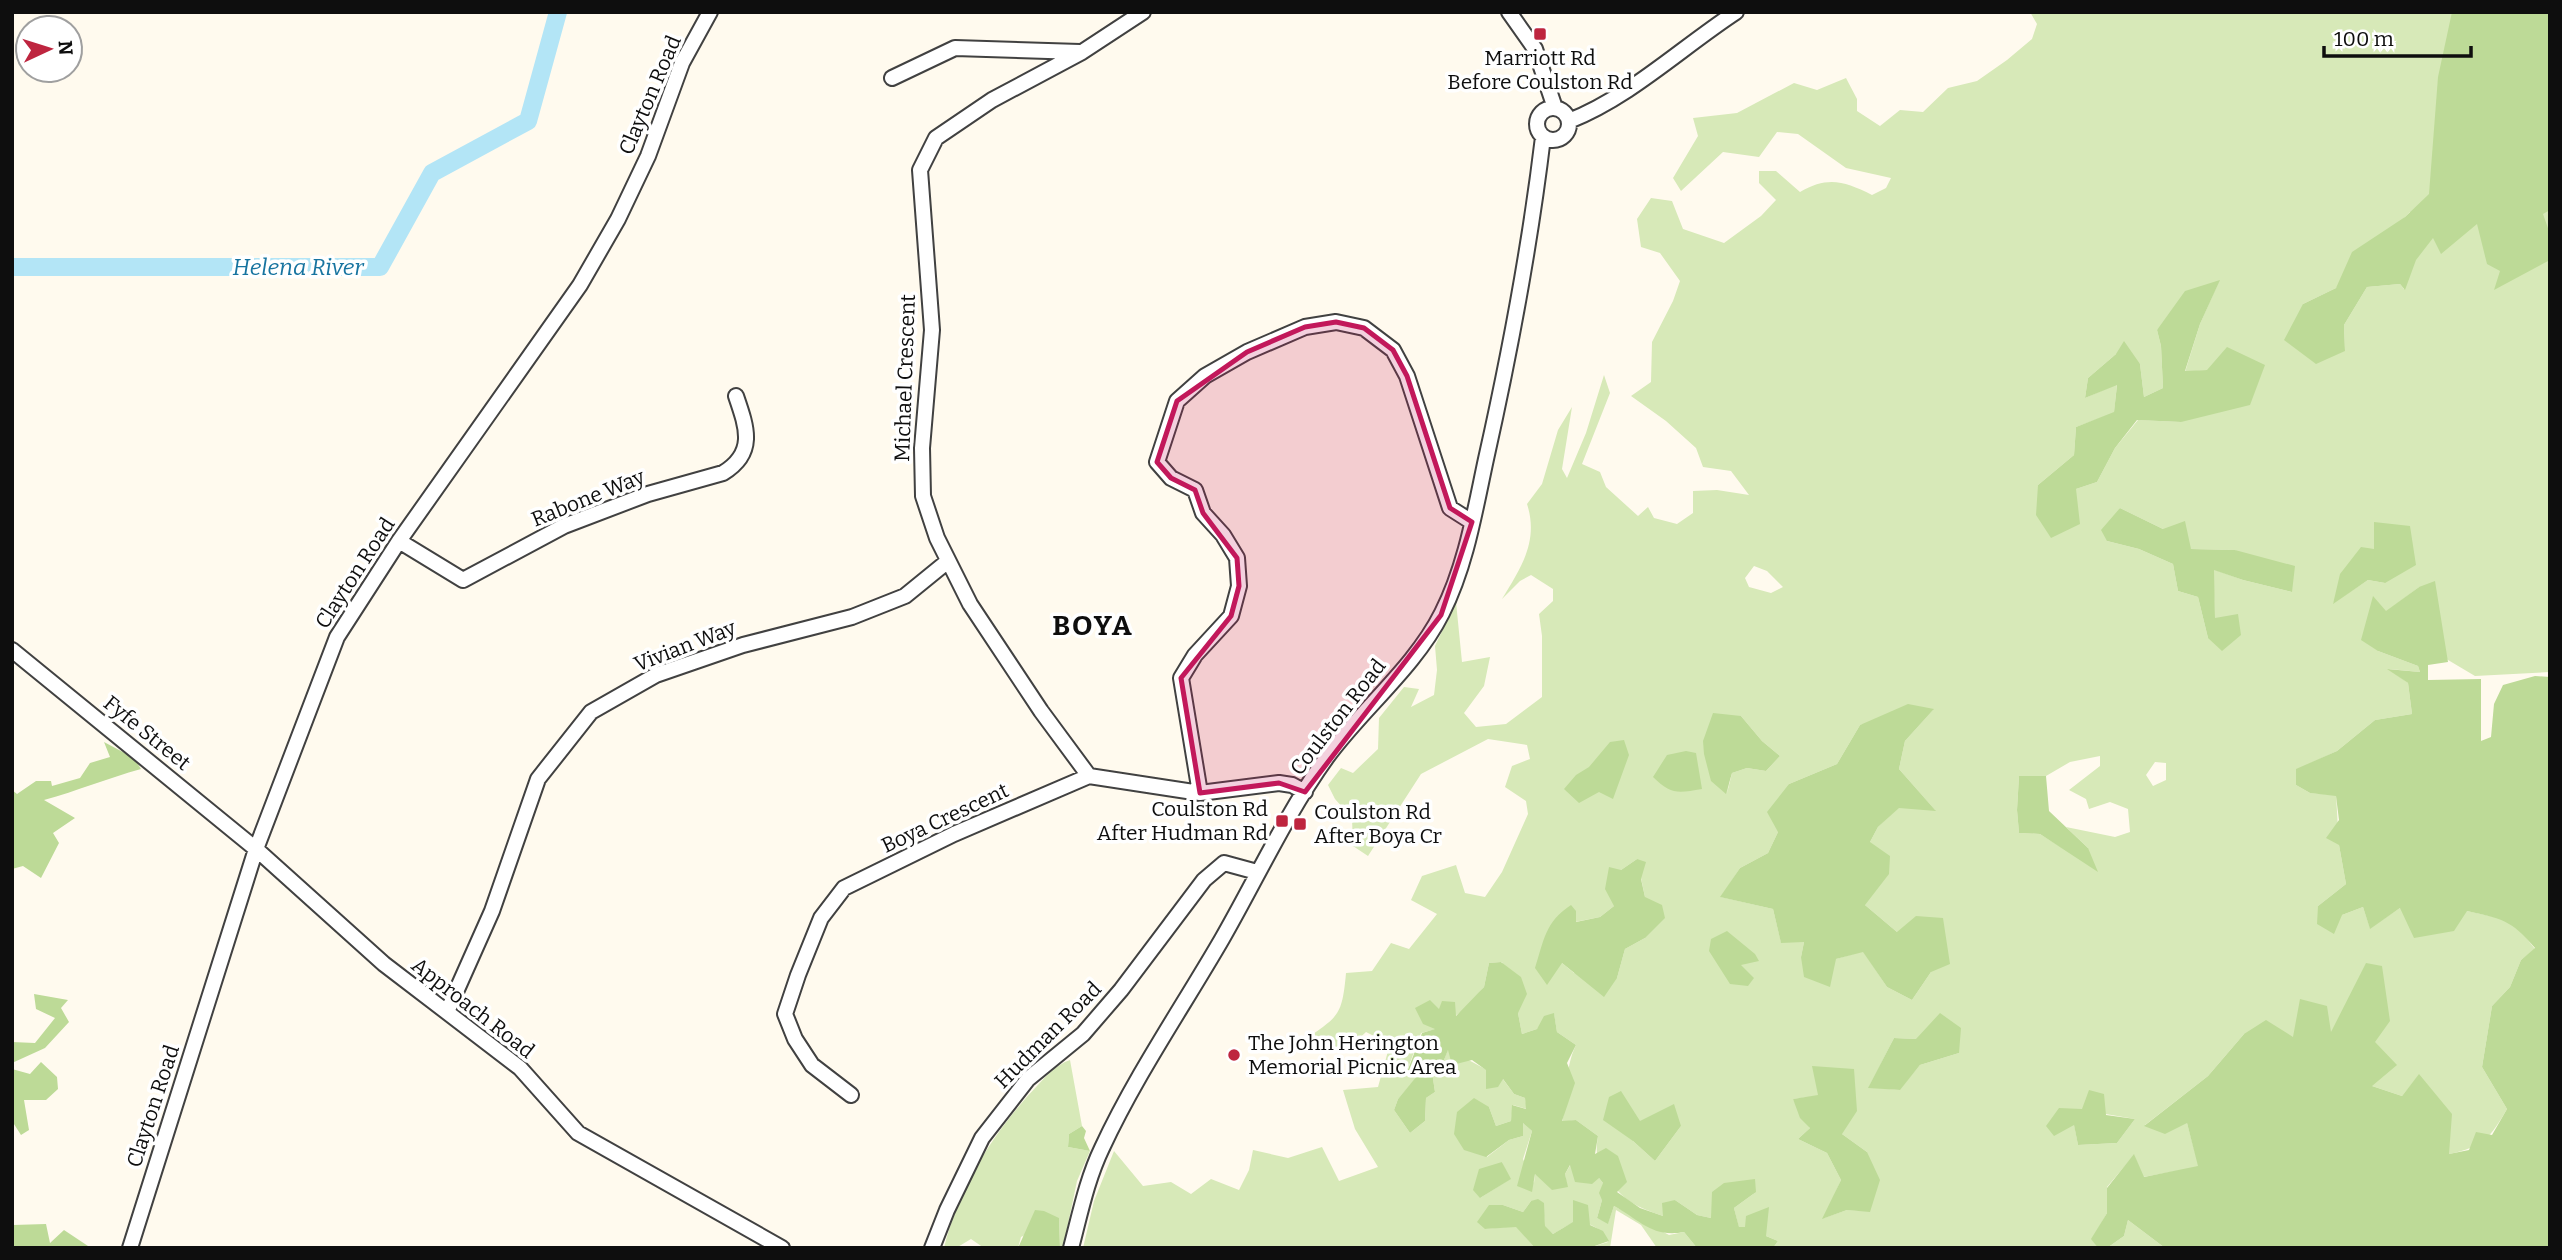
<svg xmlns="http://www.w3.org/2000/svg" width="2562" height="1260" viewBox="0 0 2562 1260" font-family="Bitter,serif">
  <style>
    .green { fill: #d7e9b8; fill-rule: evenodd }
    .forest { fill: #bdda97 }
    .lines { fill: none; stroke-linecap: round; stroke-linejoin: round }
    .river { stroke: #b3e5f6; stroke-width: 18 }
    .minor-casing { stroke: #414141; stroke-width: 18 }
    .minor { stroke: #fff; stroke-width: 14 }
    .marked { fill: #c2185b; fill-opacity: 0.2; stroke: #c2185b; stroke-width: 5; stroke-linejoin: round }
    .poi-dot { fill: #be253f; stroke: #fff; stroke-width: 2.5 }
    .labels { text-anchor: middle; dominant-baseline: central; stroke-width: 7; stroke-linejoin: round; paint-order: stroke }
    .poi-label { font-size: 21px; fill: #0e0e0e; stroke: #fff; text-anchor: start }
    .street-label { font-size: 21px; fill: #0e0e0e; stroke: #fff }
    .water-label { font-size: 23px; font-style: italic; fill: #1774a0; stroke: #fff }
    .district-label { font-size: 28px; font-weight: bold; letter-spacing: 2px; fill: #0e0e0e; stroke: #fff }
  </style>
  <rect width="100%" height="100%" fill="#fffaee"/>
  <path class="green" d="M2030,12H2550V672L2475,676L2443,657L2419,587L2386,612L2378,651L2418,666L2420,672L2389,669L2408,683L2412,714L2375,720L2337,751L2296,770V785L2310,793L2336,795L2339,845L2346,884L2318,906L2342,915L2363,907L2370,928L2400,908L2467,911L2504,919L2519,929L2535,949L2521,960L2510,987L2492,1006L2482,1067L2507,1109C2490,1138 2483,1147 2449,1154L2419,1075L2402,1096L2372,1086L2330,1033L2293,1038L2244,1034L2208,1076L2145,1125L2187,1123L2199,1167L2143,1177L2134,1155L2107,1187V1213L2092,1239L2098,1248H1773L1778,1241L1745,1227L1739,1228L1734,1208L1756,1192L1711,1218L1697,1215L1675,1200L1663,1216C1637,1207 1622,1201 1607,1176C1597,1159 1595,1156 1598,1136L1576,1120L1562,1122C1570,1093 1563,1072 1576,1045L1557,1032L1554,1014L1537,1029L1522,1034L1518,1013L1502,962L1489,963L1484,987L1466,1008L1455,1016V1002L1436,1029L1421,1033L1407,1071L1418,1076L1398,1099L1394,1110L1410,1133L1425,1121L1426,1098L1435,1092L1432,1072L1444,1060L1448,1049L1502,1078L1514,1094L1525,1098L1527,1109L1513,1105L1511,1121L1496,1126L1489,1107L1487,1157L1509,1140L1523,1136L1522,1122L1532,1131L1523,1159L1534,1183L1535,1174L1567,1187L1565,1174L1571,1164L1599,1178L1603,1183L1602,1200L1597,1218L1608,1223L1614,1206L1669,1235L1684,1232L1697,1248H1657L1641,1225L1616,1210L1610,1248H1589L1608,1242C1603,1230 1589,1220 1574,1223C1568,1224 1559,1231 1553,1234L1545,1227L1543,1203L1531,1201L1523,1212L1503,1205L1485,1229L1516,1226L1535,1248H1083L1094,1201L1114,1151L1143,1186L1171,1182L1191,1194L1211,1179L1239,1190L1249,1170L1253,1150L1288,1158L1322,1147L1339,1181L1378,1167L1355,1129L1343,1090L1378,1087L1390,1044L1366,1032L1346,1051L1303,1041C1338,1016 1342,1018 1346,973L1372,971L1391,943L1409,949L1437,914L1411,900L1422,876L1456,865L1465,893L1485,897L1502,872L1528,814L1526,801L1505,787L1512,766L1530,759L1527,745L1488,739L1421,774L1368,856L1353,846L1352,818L1335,799L1328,785L1341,768L1353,773L1378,749L1379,718L1404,687L1419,689L1411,707L1434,695L1437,670L1435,646L1456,602L1462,662L1490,657L1484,686L1464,713L1476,727L1506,724L1542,697V636L1539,614L1553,601V589L1531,575L1520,581L1502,599C1521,568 1539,541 1527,504L1542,484L1558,430L1572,407L1562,469L1567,478L1586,433L1604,375L1610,393L1582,464L1600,472L1606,487L1638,516L1648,507L1654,518L1677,524L1693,513V491L1717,490L1749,495L1731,471L1703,467L1696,448L1666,421L1631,396L1651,382L1652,342L1673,301L1680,281L1660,253L1641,247L1637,219L1651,198L1672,201L1683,229L1724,243L1761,216L1776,200L1759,183V171H1776L1800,192C1828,176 1844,181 1872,195L1886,188L1891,178L1846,168L1798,134L1777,132L1759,157L1723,152L1681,191L1673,178L1698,136L1693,118L1737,113L1794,83L1817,90L1846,78L1857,99V111L1880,126L1900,110L1923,112L1948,88L1977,81L2007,60L2032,39L2037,24ZM2410,212L2404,289L2400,284L2367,287L2344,325L2345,351L2303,304L2336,288ZM2219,281L2200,324L2185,372L2207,370L2181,422L2138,420L2115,448L2097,482L2076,489L2038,485L2074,455L2076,427L2114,413L2117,384L2085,398L2088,378L2116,354L2140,364L2144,397L2163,388L2161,346L2157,330ZM2120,508L2163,529L2191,549L2235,550L2292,592L2243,580L2213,569L2215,618L2208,638L2198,597L2178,591L2173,564L2139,549L2107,541ZM2374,549L2385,583L2368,580L2333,603ZM1754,566L1767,571L1783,587L1771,593L1749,587L1745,578ZM1933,710L1905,741L1899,769L1935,810L1899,807L1878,827L1870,842L1865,905L1897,932L1931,972L1912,1000L1887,987L1863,951L1836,959L1801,957L1804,942H1781L1773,909L1721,897L1740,868L1768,853L1778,832L1789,784L1837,764L1860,725ZM1741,716L1762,741L1780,756L1766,771L1747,768L1732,773L1727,793ZM2100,756V766L2069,790L2086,799L2089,809L2110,802L2128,809L2130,832L2115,837L2066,827L2088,848L2064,849L2040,834L2019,833L2017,810L2019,776H2046L2070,762ZM2155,762L2166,763V780L2153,786L2146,775ZM1637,859L1645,897V938L1625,949L1617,978L1574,973L1562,963L1575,922L1600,917L1614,906L1621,870ZM1894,1038L1916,1039L1959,1053L1920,1065L1899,1090L1869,1087ZM1818,1096L1842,1134L1867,1152L1870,1211L1847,1210L1824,1218L1841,1180L1827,1153L1798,1139L1810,1128L1793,1099ZM2082,1110L2135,1119L2117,1143L2078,1145L2074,1124ZM1681,1126L1655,1161L1633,1141ZM1502,1162L1510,1179L1480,1198Z
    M1070,1060L1082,1126L1069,1134L1068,1147L1090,1151L1077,1181L1063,1248H1060L1059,1218L1021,1237L1018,1248H984L971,1239L956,1248H944C959,1187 994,1131 1037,1086C1047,1075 1056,1065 1070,1060Z
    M2128,1220L2165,1248H2107L2124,1236Z"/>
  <path class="forest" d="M2452,12H2550V210L2543,214L2550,234V260L2494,290L2500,271L2487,264L2477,224L2441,254L2433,238L2416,260L2405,290L2400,284L2367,287L2344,325L2345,351L2316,364L2284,340L2303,304L2336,288L2352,252L2405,217L2429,194L2438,77Z
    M2220,280L2200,324L2185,371L2207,370L2227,347L2265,365L2250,405L2181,422L2137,420L2115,448L2097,482L2076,489L2080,524L2051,538L2036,515L2038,485L2074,455L2076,427L2114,412L2117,385L2085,398L2088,378L2116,354L2124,341L2140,364L2144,397L2163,388L2161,346L2157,330L2185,291Z
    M2120,508L2163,529L2185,521L2191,549L2235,550L2295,566L2292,592L2243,580L2214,570L2215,618L2238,614L2241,635L2222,651L2208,638L2198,597L2178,591L2173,564L2139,549L2107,541L2101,530Z
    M2374,522L2410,526L2416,565L2385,583L2368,580L2333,604L2340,574L2361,547L2374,549Z
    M2435,581L2448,662L2428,665V680L2481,679V741L2491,737L2494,704L2503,685L2535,676L2550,677V1248H2165L2128,1220L2124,1236L2107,1248H2098L2091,1239L2107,1213V1188L2134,1154L2144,1177L2198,1166L2187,1123L2165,1134L2144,1126L2208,1076L2244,1034L2266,1020L2293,1037L2300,999L2327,1006L2331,1032L2366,963L2382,966L2390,1021L2375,1042L2397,1065L2372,1086L2402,1096L2419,1074L2452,1114L2449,1154L2469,1150L2476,1132L2492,1135L2507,1109L2482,1067L2492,1006L2510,987L2521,960L2535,948C2511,920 2503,919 2467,911L2454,931L2414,938L2400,908L2370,929L2363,907L2342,915L2334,934L2317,924L2318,906L2346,884L2339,845L2326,838L2339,820L2336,796L2310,793L2296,785V769L2337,751L2375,720L2412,714L2408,683L2387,669L2420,672L2418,666L2378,651L2361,640L2373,596L2386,611L2419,587Z
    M1908,704L1934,709L1905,741L1899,769L1936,811L1899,808L1878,827L1870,842L1890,856L1889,874L1865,905L1897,932L1916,916L1943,918L1950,964L1931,972L1912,1000L1887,987L1863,952L1836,959L1830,987L1804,977L1801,957L1804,942L1781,943L1773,909L1720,897L1740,868L1768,853L1778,832L1767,812L1789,784L1837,764L1860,725Z
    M1713,713L1741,716L1762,741L1780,756L1766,771L1747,768L1732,773L1726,794L1711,781L1704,754L1703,741Z
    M1624,740L1629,755L1613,799L1599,792L1579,803L1564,789L1576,775L1589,767L1610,742Z
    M104,742L134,758L141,769C108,778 77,791 44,800L75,818L53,833L59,843L41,878L23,866L12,869V790L17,794L36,781H51L52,786L80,778L90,763L110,757Z
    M1686,751L1696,753L1702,789C1678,793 1671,795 1653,777L1667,755Z
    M2019,776H2046L2049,811L2088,848L2098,872L2040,834L2019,833L2017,810Z
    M1637,859L1646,862L1641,879L1645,897L1662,905L1665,918L1645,938L1625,949L1617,978L1604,997L1562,963L1547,985L1535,968C1544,940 1545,922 1571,905L1576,911V922L1600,917L1614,906L1605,889L1609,867L1621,870Z
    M1727,931L1755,954L1759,961L1741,965L1754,978L1748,986L1730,984L1709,951L1711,939Z
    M1501,962L1521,977L1527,994L1518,1013L1522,1034L1537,1029L1544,1016L1554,1013L1557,1032L1576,1045L1567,1063L1575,1083L1562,1121L1576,1120L1598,1136L1595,1154L1606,1148L1618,1156L1627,1182L1617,1192L1640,1208L1663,1216L1662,1203L1675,1200L1697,1215L1711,1218L1712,1192L1724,1183L1755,1179L1756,1192L1734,1208L1739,1227H1745L1746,1216L1769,1207L1766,1236L1778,1241L1773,1248H1697L1684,1232C1652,1238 1640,1220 1614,1206L1608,1224L1597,1218L1602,1200L1599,1193L1603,1183L1599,1178L1592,1184L1575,1182L1570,1165L1565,1174L1568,1187L1552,1190L1535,1174L1532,1192L1517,1186L1532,1131L1523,1123V1136L1509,1140L1486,1157L1464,1150L1454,1134L1457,1112L1474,1098L1489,1107L1496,1126L1511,1121L1512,1105L1526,1109L1525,1098L1514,1094L1503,1079L1498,1087L1486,1089V1070L1472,1060L1452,1065L1448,1050L1444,1060L1432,1072L1435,1092L1426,1098L1425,1121L1410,1133L1394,1110L1398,1099L1417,1076L1407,1072L1422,1033L1435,1029L1423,1024L1415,1008L1430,1000L1439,1009L1442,1001L1455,1002L1456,1016L1484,987L1489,963Z
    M34,994L68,1000L61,1008L69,1022L45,1048L12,1063V1042L35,1043L55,1018L36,1009Z
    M1940,1013L1961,1028L1959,1053L1920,1065L1900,1090L1868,1088L1894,1038L1916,1039Z
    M41,1062L57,1077L58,1089L46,1100H24L29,1130L21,1135L12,1121V1069L30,1074Z
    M1812,1066L1854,1069L1857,1111L1842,1134L1867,1152L1880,1180L1870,1212L1847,1210L1822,1219L1841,1180L1827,1153L1798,1139L1810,1128L1800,1118L1793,1099L1818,1095Z
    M2089,1090L2104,1094L2106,1115L2135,1119L2117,1143L2078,1145L2074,1125L2054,1136L2046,1126L2059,1108L2082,1109Z
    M1621,1091L1640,1121L1674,1104L1681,1126L1655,1161L1633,1141L1603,1120L1609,1097Z
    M1082,1126L1086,1131L1084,1138L1090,1151L1068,1147L1069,1134Z
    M1502,1162L1511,1179L1480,1198L1473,1190L1479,1169Z
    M1538,1199L1544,1203L1545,1226L1553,1234L1573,1222V1200L1588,1205L1590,1225L1603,1231L1609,1241L1589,1248H1535L1516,1227L1485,1229L1477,1222L1489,1205H1503L1523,1212L1531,1201Z
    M1035,1210L1044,1211L1059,1218L1060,1248H1018Z
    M46,1224L50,1243L64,1230L91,1248H12L13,1225Z"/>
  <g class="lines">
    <path class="river" d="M12,267H380L432,173L528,121L558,12"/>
    <g class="minor-casing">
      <path id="minor" d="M1509,12L1535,49L1555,108
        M892,78L955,48L1080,52
        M1537 124a16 16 0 1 1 32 0a16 16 0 1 1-32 0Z
        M1569,121C1630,97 1681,48 1736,12
        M399,541L463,580L564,526L648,494L723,473C756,453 747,428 736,396
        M12,650L256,849L384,964L520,1068L578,1133L782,1248
        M1089,776L1041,711L970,604L937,538L923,496L922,448L932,330L920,170L936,138L992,100L1082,52L1143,12
        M1200,793L1181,678L1195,655L1231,616L1239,586L1237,558L1223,535L1203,513L1195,490L1171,478L1157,462L1177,401L1205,376L1247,352L1305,327L1336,322L1364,328L1393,350L1407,376L1450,508L1472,522
        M447,1012L492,911L538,779L591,712L656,675L743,645L852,617L905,596L948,561
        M851,1095L812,1065L795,1039L785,1014L798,975L821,918L844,888L954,834L1089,776L1200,793L1279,783L1292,785L1305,792
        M130,1248L256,849L337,637L399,541L580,285L618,219L648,156L682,63L710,12
        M932,1248L947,1210L982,1138L1028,1079L1083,1034L1121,990L1204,880L1224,863L1257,872
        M1071,1248C1080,1214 1087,1179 1102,1148C1136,1075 1182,1008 1222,939C1257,878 1286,814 1327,757C1363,708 1415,667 1442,613C1466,566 1475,510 1486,459C1510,352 1530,246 1543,137"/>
    </g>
    <use href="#minor" class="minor"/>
  </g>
  <path class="marked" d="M1336,322L1364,328L1393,350L1407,376L1450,508L1472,522L1441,615L1305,792L1279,783L1200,793L1181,678L1231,616L1239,586L1237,558L1203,513L1195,490L1171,478L1157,462L1177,401L1247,352L1305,327Z"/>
  <g class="poi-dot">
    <rect x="1533" y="27" width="14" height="14" rx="3.5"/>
    <rect x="1275" y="814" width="14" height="14" rx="3.5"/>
    <rect x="1293" y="817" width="14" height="14" rx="3.5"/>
    <circle cx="1234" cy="1055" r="7"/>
  </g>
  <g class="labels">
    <g class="poi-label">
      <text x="1540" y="58" text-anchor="middle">Marriott Rd<tspan x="1540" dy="24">Before Coulston Rd</tspan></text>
      <text x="1268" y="809" text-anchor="end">Coulston Rd<tspan x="1268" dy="24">After Hudman Rd</tspan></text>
      <text x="1314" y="812">Coulston Rd<tspan x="1314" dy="24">After Boya Cr</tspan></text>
      <text x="1248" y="1043">The John Herington<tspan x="1248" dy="24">Memorial Picnic Area</tspan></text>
    </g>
    <g class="street-label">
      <text transform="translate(650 95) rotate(-67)">Clayton Road</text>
      <text transform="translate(905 378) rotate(-88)">Michael Crescent</text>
      <text transform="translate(588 498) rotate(-22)">Rabone Way</text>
      <text transform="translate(355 573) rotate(-57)">Clayton Road</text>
      <text transform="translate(685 646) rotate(-21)">Vivian Way</text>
      <text transform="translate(1338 717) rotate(-52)">Coulston Road</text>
      <text transform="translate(147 733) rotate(39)">Fyfe Street</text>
      <text transform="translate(945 818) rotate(-25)">Boya Crescent</text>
      <text transform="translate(473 1008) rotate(38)">Approach Road</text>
      <text transform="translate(1048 1035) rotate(-45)">Hudman Road</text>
      <text transform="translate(153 1106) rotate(-72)">Clayton Road</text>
    </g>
    <g class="water-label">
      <text x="298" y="267">Helena River</text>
    </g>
    <g class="district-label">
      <text x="1093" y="625">BOYA</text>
    </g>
  </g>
  <rect width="2562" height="1260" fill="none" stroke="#0e0e0e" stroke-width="28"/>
  <g transform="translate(49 49) rotate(86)"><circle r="33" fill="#ffffff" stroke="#9f9f9f" stroke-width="2"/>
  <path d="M0-5L12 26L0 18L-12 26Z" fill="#be253f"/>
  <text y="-10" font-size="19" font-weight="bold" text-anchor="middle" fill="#0e0e0e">N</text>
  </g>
  <path d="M2324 46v10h147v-10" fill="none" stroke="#0e0e0e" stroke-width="3.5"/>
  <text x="2334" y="46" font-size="21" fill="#0e0e0e" stroke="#ffffff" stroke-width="5" paint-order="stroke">100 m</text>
</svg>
